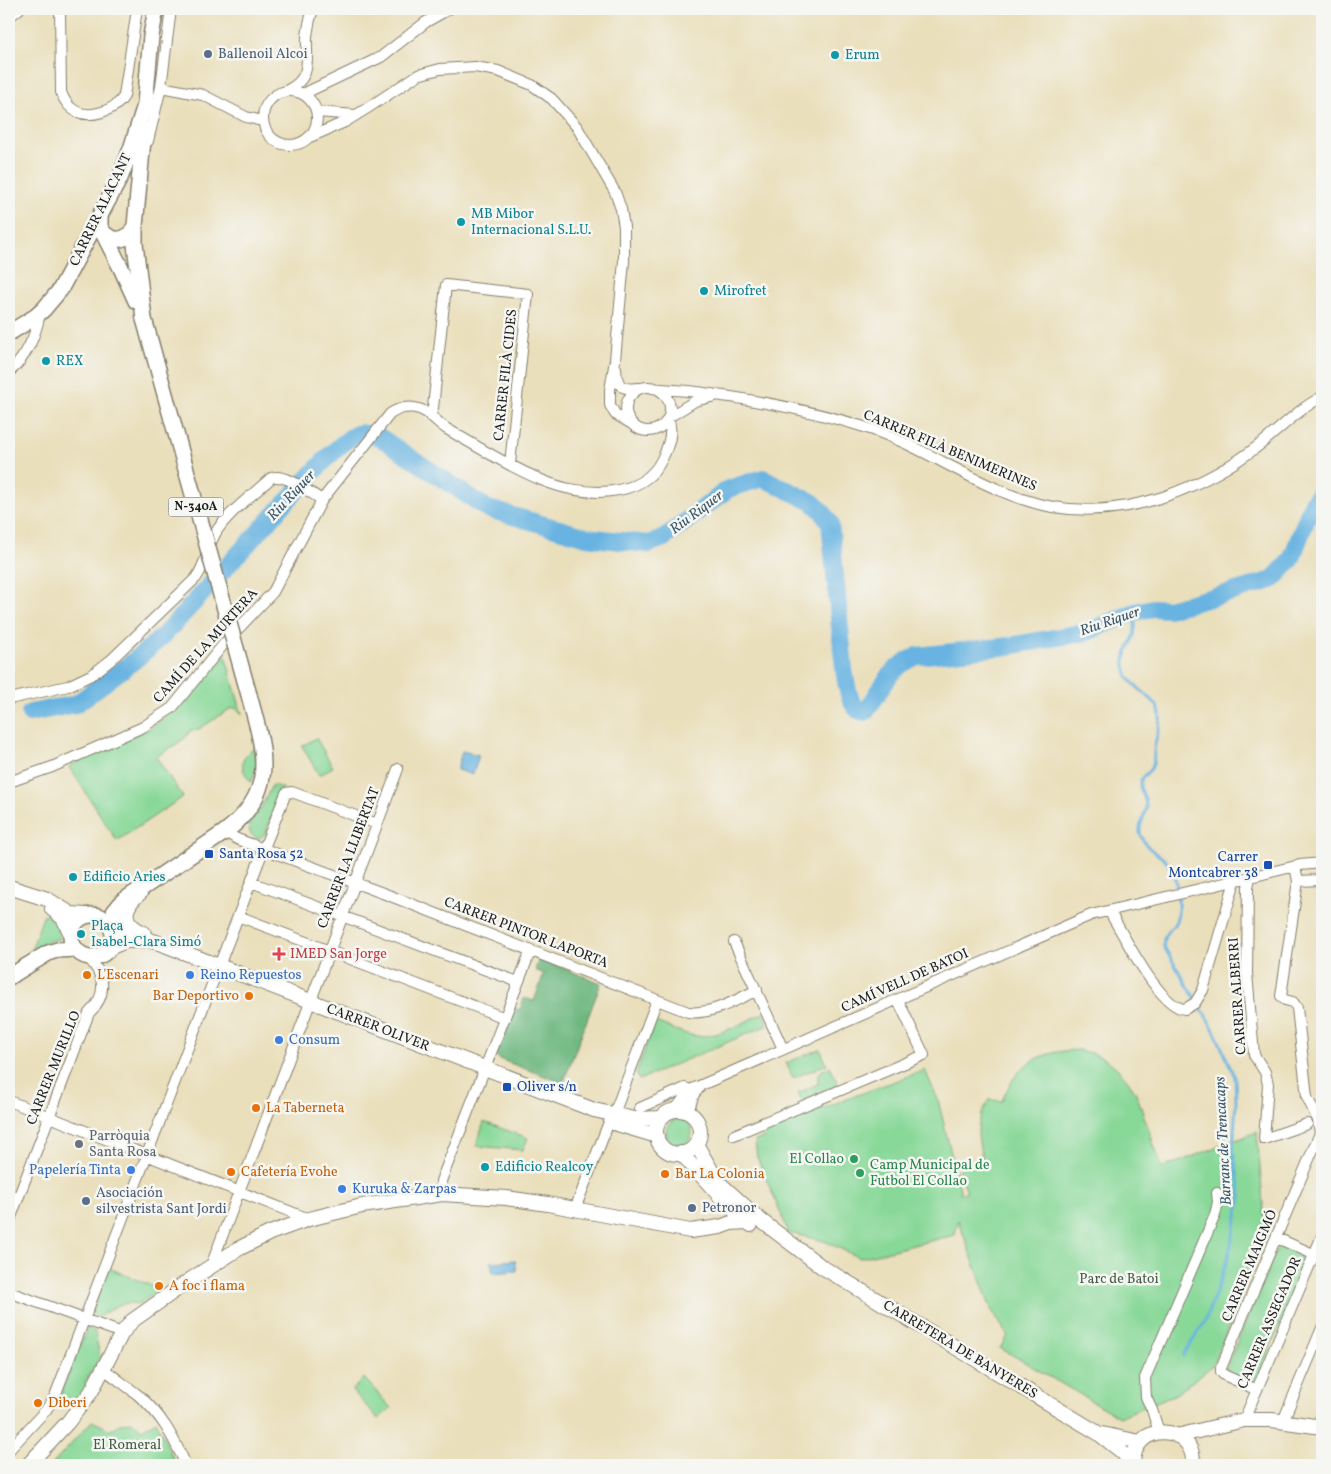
<svg xmlns="http://www.w3.org/2000/svg" width="1331" height="1474" viewBox="0 0 1331 1474" font-family="Vollkorn,serif">
  <style>
    .green { fill: #88d898; stroke: #527a5a }
    .forest { fill: #6eb880; stroke: #456a4e }
    .water { fill: #68b3e1; stroke: #42687e }
    .lines { fill: none; stroke-linecap: round; stroke-linejoin: round }
    .stream { stroke: #68b3e1; stroke-width: 3 }
    .river { stroke: #68b3e1; stroke-width: 18 }
    .street-casing { stroke: #837e6c; stroke-width: 12 }
    .secondary-casing { stroke: #837e6c; stroke-width: 16 }
    .primary-casing { stroke: #837e6c; stroke-width: 18 }
    .street { stroke: #fff; stroke-width: 10 }
    .secondary { stroke: #fff; stroke-width: 14 }
    .primary { stroke: #fff; stroke-width: 15 }
    .primary-bridge-casing { stroke: #837e6c; stroke-width: 18; stroke-linecap: butt }
    .primary-bridge { stroke: #fff; stroke-width: 15 }
    .service-dot { fill: #5c6f8a; stroke: #f6f6f2; stroke-width: 2 }
    .culture-dot { fill: #0f9aa8; stroke: #f6f6f2; stroke-width: 2 }
    .transit-dot { fill: #1a4fb4; stroke: #f6f6f2; stroke-width: 2 }
    .health-dot { fill: #e0444e; stroke: #f6f6f2; stroke-width: 2 }
    .food-dot { fill: #e8710a; stroke: #f6f6f2; stroke-width: 2 }
    .shop-dot { fill: #3f7fe0; stroke: #f6f6f2; stroke-width: 2 }
    .worship-dot { fill: #6b7280; stroke: #f6f6f2; stroke-width: 2 }
    .leisure-dot { fill: #2e9e5b; stroke: #f6f6f2; stroke-width: 2 }
    .labels { text-anchor: middle; dominant-baseline: central; stroke-width: 5; stroke-linejoin: round; paint-order: stroke }
    .shield { fill: #f6f6f2; stroke: #5d5d5c; stroke-width: 1 }
    .shield-label { font-size: 12px; font-weight: bold; fill: #1c1c1c }
    .service-label { font-size: 14px; fill: #4e5e75; stroke: #f6f6f2; text-anchor: start }
    .culture-label { font-size: 14px; fill: #0d838f; stroke: #f6f6f2; text-anchor: start }
    .street-label { font-size: 14px; fill: #1c1c1c; stroke: #f6f6f2 }
    .transit-label { font-size: 14px; fill: #164399; stroke: #f6f6f2; text-anchor: start }
    .health-label { font-size: 14px; fill: #be3a42; stroke: #f6f6f2; text-anchor: start }
    .food-label { font-size: 14px; fill: #c56008; stroke: #f6f6f2; text-anchor: start }
    .shop-label { font-size: 14px; fill: #366cbe; stroke: #f6f6f2; text-anchor: start }
    .worship-label { font-size: 14px; fill: #5b616d; stroke: #f6f6f2; text-anchor: start }
    .leisure-label { font-size: 14px; fill: #27864d; stroke: #f6f6f2; text-anchor: end }
    .park-label { font-size: 14px; fill: #425e47; stroke: #f6f6f2 }
    .water-label { font-size: 15px; font-style: italic; fill: #3a586b; stroke: #f6f6f2 }
  </style>
  <rect width="100%" height="100%" fill="#f6f6f2"/>
  <filter id="ink" filterUnits="userSpaceOnUse"><feTurbulence type="fractalNoise" baseFrequency=".02" numOctaves="2"/><feDisplacementMap in="SourceGraphic" scale="10" xChannelSelector="R" yChannelSelector="G"/><feConvolveMatrix kernelMatrix="1 2 1 2 8 2 1 2 1" color-interpolation-filters="sRGB"/></filter>
  <filter id="wash" filterUnits="userSpaceOnUse"><feTurbulence type="fractalNoise" baseFrequency=".0096" numOctaves="4" result="noise"/><feDisplacementMap in="SourceGraphic" scale="20" xChannelSelector="R" yChannelSelector="G"/><feGaussianBlur stdDeviation="1.12" result="paint"/><feColorMatrix in="noise" values="0 0 0 0 0 0 0 0 0 0 0 0 0 0 0 0 0 1.4 0 .05"/><feComposite in="paint" operator="in"/></filter>
  <g filter="url(#wash)">
    <rect width="100%" height="100%" fill="#eadfbb"/>
    <path class="green" d="M224,651L242,714C238,709 236,707 230,709L199,729L190,731L184,739L156,757L183,797L117,841L69,767L90,754L149,729L184,703L200,685L199,680Z
      M316,738L333,767L319,775L302,746Z
      M255,747C258,757 257,773 251,782C239,768 239,758 255,747Z
      M272,785L283,788L265,834L260,838H256L250,833L249,825L261,808Z
      M44,914C55,921 58,926 59,939L49,941L31,950Z
      M763,1013L768,1025L639,1080L636,1073L655,1022C668,1026 682,1034 696,1036C718,1038 744,1022 763,1013Z
      M820,1049L827,1064L793,1078L786,1063Z
      M1079,1050C1085,1052 1093,1053 1099,1056C1115,1063 1127,1078 1136,1093L1162,1168L1257,1132L1266,1238L1212,1366L1176,1394L1119,1417L1000,1348L1008,1336L991,1309L958,1220L955,1235L860,1258L824,1241L789,1233L757,1157L755,1141L765,1137L764,1133L841,1101L925,1070L938,1100L960,1189V1194L967,1191L958,1170L982,1157C976,1132 976,1122 989,1100L1002,1101C1017,1063 1039,1051 1079,1050Z
      M830,1066L838,1085L802,1101L798,1093L818,1084V1073Z
      M666 1132a13 13 0 1 1 26 0a13 13 0 1 1-26 0Z
      M484,1122L528,1138L523,1150L476,1146Z
      M1279,1244L1305,1255L1307,1260L1255,1384L1252,1385L1228,1372L1226,1368Z
      M109,1268L161,1290L138,1304L128,1303L118,1305L98,1317L91,1313Z
      M87,1328L95,1332L100,1358L85,1382L87,1388L72,1408L64,1401L60,1403L58,1401Z
      M364,1378L391,1408L378,1419L352,1390Z
      M92,1421L111,1430L121,1423L132,1422L142,1429L156,1421L176,1465H52Z"/>
    <path class="forest" d="M539,959L601,983L563,1083L499,1059L496,1054L514,1008L520,1010L524,998L534,1001L544,974L535,970Z"/>
    <path class="water" d="M462,751L479,755L473,775L457,770Z
      M515,1260L517,1271L493,1273L491,1262Z"/>
    <g class="lines">
      <path class="stream" d="M1135,612C1135,619 1136,628 1134,635C1130,648 1122,655 1126,671C1130,689 1159,697 1160,715C1161,726 1157,734 1155,744C1153,751 1155,761 1152,767C1148,774 1139,777 1140,786C1141,793 1147,799 1146,807C1145,817 1137,826 1141,836C1149,857 1171,852 1176,883C1178,894 1180,910 1176,921C1171,933 1162,930 1164,947L1213,1028L1235,1077L1236,1101L1233,1150L1241,1197L1238,1213L1229,1253L1220,1282L1204,1323L1183,1356"/>
      <path class="river" d="M30,713L76,704L135,660L163,636L323,462C330,455 348,437 357,434C365,432 374,436 381,438L488,509L587,537L629,542L649,544L664,538L728,489L763,478L812,502L822,511L830,523L844,669C846,682 849,712 865,712C885,687 885,670 917,656L1009,646L1087,632L1135,612L1153,608L1168,609L1229,593L1272,580L1291,560L1313,502L1322,490"/>
    </g>
  </g>
  <g filter="url(#ink)">
    <g class="lines">
      <g class="street-casing">
        <path id="street" d="M60,9L61,92C68,112 83,118 102,112C111,109 119,105 124,96L137,9
          M9,17L19,9
          M161,87L203,95L246,117L262,121
          M263 118a27 27 0 1 1 54 0a27 27 0 1 1-54 0Z
          M286,91C313,78 306,61 307,36C308,27 310,18 313,9
          M303,94L381,57L426,22L449,9
          M317,112L356,115
          M310,137L345,122L366,109L418,75L440,69L475,67L498,71L532,85L552,99L577,127L615,192L621,209L624,227V261L615,360L610,390V405L615,414L632,424
          M148,141L161,87L171,9
          M616,368C617,387 621,390 639,388
          M9,372C26,358 36,335 40,313
          M626 409a22 22 0 1 1 44 0a22 22 0 1 1-44 0Z
          M652,388C667,390 682,390 697,392C708,393 720,396 731,397C775,404 820,413 864,427C919,444 967,480 1022,499C1067,515 1118,512 1163,497C1198,485 1233,466 1262,443C1282,427 1300,408 1322,397
          M430,416L433,408L446,285L528,294L510,464
          M669,417L695,401L715,396
          M9,699L68,686L93,674L111,660L196,578C206,564 207,549 215,534C224,516 255,493 271,478C285,472 310,493 322,500
          M9,782L52,767L143,727L172,708L223,645L273,592L322,500L390,414C399,408 409,406 419,409C430,412 437,423 447,429C478,447 510,467 544,481C580,496 642,501 662,459C668,447 674,432 668,419
          M225,832L237,839L388,895L688,1012C712,1015 736,1000 757,990
          M1250,878L1248,887L1247,973L1254,1055L1265,1072L1268,1084L1264,1139L1307,1124
          M1298,881L1322,880
          M251,882L518,982
          M1110,911L1112,916C1125,937 1160,1008 1185,1009L1195,1003L1203,990L1235,881
          M238,916L505,1018
          M734,942L783,1049
          M9,1101L309,1219
          M640,1108L685,1088L690,1090
          M675,1110L690,1090L1091,915L1300,865L1322,863
          M688,1112L694,1094L700,1087
          M614,1114L657,1000
          M734,1135L924,1055L898,1000
          M442,1194L441,1181L531,950
          M575,1209L609,1122
          M9,1222L89,1013C109,994 105,973 85,955
          M1277,1238L1322,1258
          M211,1266L398,769
          M9,1292L122,1333
          M104,1369C115,1378 127,1386 138,1395C162,1415 173,1437 186,1465
          M1257,1390L1224,1375L1221,1372V1368L1320,1133L1318,1120L1307,1097L1297,1008L1293,1002L1285,1000L1281,996L1298,881L1295,866
          M1244,1420L1322,1236
          M1283,1421L1322,1328
          M1318,1425L1322,1415
          M1159,1432L1152,1410L1146,1397L1145,1378L1215,1215L1218,1202L1217,1193
          M9,1450L46,1410L55,1396L264,848L286,793L292,792L377,824"/>
      </g>
      <g class="secondary-casing">
        <path id="secondary" d="M9,887L47,899L71,914L86,915
          M140,893C122,908 121,923 144,933
          M52,909L63,918L71,934
          M111,928L162,944L594,1110L634,1119L661,1118
          M109,948L126,941H141
          M656 1132a22 22 0 1 1 44 0a22 22 0 1 1-44 0Z
          M614,1123L657,1136
          M696,1144L718,1182L759,1219L822,1267L1098,1433L1121,1451L1133,1464
          M681,1153L728,1205L751,1225
          M1102,1434L1140,1442
          M1177,1436L1244,1420H1272L1322,1427
          M28,1465L68,1422L91,1392L122,1333L132,1321L187,1282L238,1249L270,1233L309,1219L362,1206L442,1194L506,1198L548,1204L690,1231L720,1227L731,1223L747,1222
          M1133,1465C1132,1420 1196,1423 1193,1465"/>
      </g>
      <g class="primary-casing">
        <path id="primary" d="M144,129L135,226V244L144,319
          M100,217V227L121,268L136,301
          M102,231C114,244 128,241 135,226
          M9,333L35,317L44,309L60,290L120,178L131,149L145,105L151,36L156,9
          M71 936a21 21 0 1 1 42 0a21 21 0 1 1-42 0Z
          M111,928L114,912L123,901L225,832C279,791 264,750 249,695
          M9,977L48,953L57,950L76,949"/>
      </g>
      <use href="#street" class="street"/>
      <use href="#secondary" class="secondary"/>
      <use href="#primary" class="primary"/>
      <g class="primary-bridge-casing">
        <path id="primary-bridge" d="M144,319L249,695"/>
      </g>
      <use href="#primary-bridge" class="primary-bridge"/>
    </g>
  </g>
  <g class="service-dot">
    <circle cx="208" cy="54" r="5"/>
    <circle cx="86" cy="1201" r="5"/>
    <circle cx="692" cy="1208" r="5"/>
  </g>
  <g class="culture-dot">
    <circle cx="835" cy="55" r="5"/>
    <circle cx="461" cy="222" r="5"/>
    <circle cx="704" cy="291" r="5"/>
    <circle cx="46" cy="361" r="5"/>
    <circle cx="73" cy="877" r="5"/>
    <circle cx="81" cy="934" r="5"/>
    <circle cx="485" cy="1167" r="5"/>
  </g>
  <g class="transit-dot">
    <rect x="204" y="849" width="10" height="10" rx="2.5"/>
    <rect x="1263" y="860" width="10" height="10" rx="2.5"/>
    <rect x="502" y="1082" width="10" height="10" rx="2.5"/>
  </g>
  <path class="health-dot" d="M276.5 946.5h5v5h5v5h-5v5h-5v-5h-5v-5h5z"/>
  <g class="food-dot">
    <circle cx="87" cy="975" r="5"/>
    <circle cx="249" cy="996" r="5"/>
    <circle cx="256" cy="1108" r="5"/>
    <circle cx="231" cy="1172" r="5"/>
    <circle cx="665" cy="1174" r="5"/>
    <circle cx="159" cy="1286" r="5"/>
    <circle cx="38" cy="1403" r="5"/>
  </g>
  <g class="shop-dot">
    <circle cx="190" cy="975" r="5"/>
    <circle cx="279" cy="1040" r="5"/>
    <circle cx="131" cy="1170" r="5"/>
    <circle cx="342" cy="1189" r="5"/>
  </g>
  <circle class="worship-dot" cx="79" cy="1144" r="5"/>
  <g class="leisure-dot">
    <circle cx="854" cy="1159" r="5"/>
    <circle cx="860" cy="1173" r="5"/>
  </g>
  <g class="labels">
    <rect class="shield" x="168.5" y="497.5" width="55" height="19" rx="4"/>
    <g class="shield-label">
      <text x="196" y="507">N-340A</text>
    </g>
    <g class="service-label">
      <text x="218" y="54">Ballenoil Alcoi</text>
      <text x="96" y="1193">Asociación<tspan x="96" dy="16">silvestrista Sant Jordi</tspan></text>
      <text x="702" y="1208">Petronor</text>
    </g>
    <g class="culture-label">
      <text x="845" y="55">Erum</text>
      <text x="471" y="214">MB Mibor<tspan x="471" dy="16">Internacional S.L.U.</tspan></text>
      <text x="714" y="291">Mirofret</text>
      <text x="56" y="361">REX</text>
      <text x="83" y="877">Edificio Aries</text>
      <text x="91" y="926">Plaça<tspan x="91" dy="16">Isabel-Clara Simó</tspan></text>
      <text x="495" y="1167">Edificio Realcoy</text>
    </g>
    <g class="street-label">
      <text transform="translate(101 210) rotate(-64)">CARRER ALACANT</text>
      <text transform="translate(506 375) rotate(-84)">CARRER FILÀ CIDES</text>
      <text transform="translate(950 451) rotate(23)">CARRER FILÀ BENIMERINES</text>
      <text transform="translate(206 646) rotate(-48)">CAMÍ DE LA MURTERA</text>
      <text transform="translate(349 858) rotate(-69)">CARRER LA LLIBERTAT</text>
      <text transform="translate(526 933) rotate(21)">CARRER PINTOR LAPORTA</text>
      <text transform="translate(905 981) rotate(-24)">CAMÍ VELL DE BATOI</text>
      <text transform="translate(1238 996) rotate(-94)">CARRER ALBERRI</text>
      <text transform="translate(378 1028) rotate(21)">CARRER OLIVER</text>
      <text transform="translate(54 1068) rotate(-68)">CARRER MURILLO</text>
      <text transform="translate(1250 1266) rotate(-67)">CARRER MAIGMÓ</text>
      <text transform="translate(1270 1323) rotate(-67)">CARRER ASSEGADOR</text>
      <text transform="translate(960 1350) rotate(31)">CARRETERA DE BANYERES</text>
    </g>
    <g class="transit-label">
      <text x="219" y="854">Santa Rosa 52</text>
      <text x="1258" y="857" text-anchor="end">Carrer<tspan x="1258" dy="16">Montcabrer 38</tspan></text>
      <text x="517" y="1087">Oliver s/n</text>
    </g>
    <g class="health-label">
      <text x="290" y="954">IMED San Jorge</text>
    </g>
    <g class="food-label">
      <text x="97" y="975">L'Escenari</text>
      <text x="239" y="996" text-anchor="end">Bar Deportivo</text>
      <text x="266" y="1108">La Taberneta</text>
      <text x="241" y="1172">Cafetería Evohe</text>
      <text x="675" y="1174">Bar La Colonia</text>
      <text x="169" y="1286">A foc i flama</text>
      <text x="48" y="1403">Diberi</text>
    </g>
    <g class="shop-label">
      <text x="200" y="975">Reino Repuestos</text>
      <text x="289" y="1040">Consum</text>
      <text x="121" y="1170" text-anchor="end">Papelería Tinta</text>
      <text x="352" y="1189">Kuruka &amp; Zarpas</text>
    </g>
    <g class="worship-label">
      <text x="89" y="1136">Parròquia<tspan x="89" dy="16">Santa Rosa</tspan></text>
    </g>
    <g class="leisure-label">
      <text x="844" y="1159">El Collao</text>
      <text x="870" y="1165" text-anchor="start">Camp Municipal de<tspan x="870" dy="16">Futbol El Collao</tspan></text>
    </g>
    <g class="park-label">
      <text x="1119" y="1279">Parc de Batoi</text>
      <text x="127" y="1445">El Romeral</text>
    </g>
    <g class="water-label">
      <text transform="translate(292 496) rotate(-47)">Riu Riquer</text>
      <text transform="translate(697 513) rotate(-37)">Riu Riquer</text>
      <text transform="translate(1110 622) rotate(-19)">Riu Riquer</text>
      <text transform="translate(1224 1141) rotate(-93)">Barranc de Trencacaps</text>
    </g>
  </g>
  <rect width="1331" height="1474" fill="none" stroke="#f6f6f2" stroke-width="30"/>
</svg>
